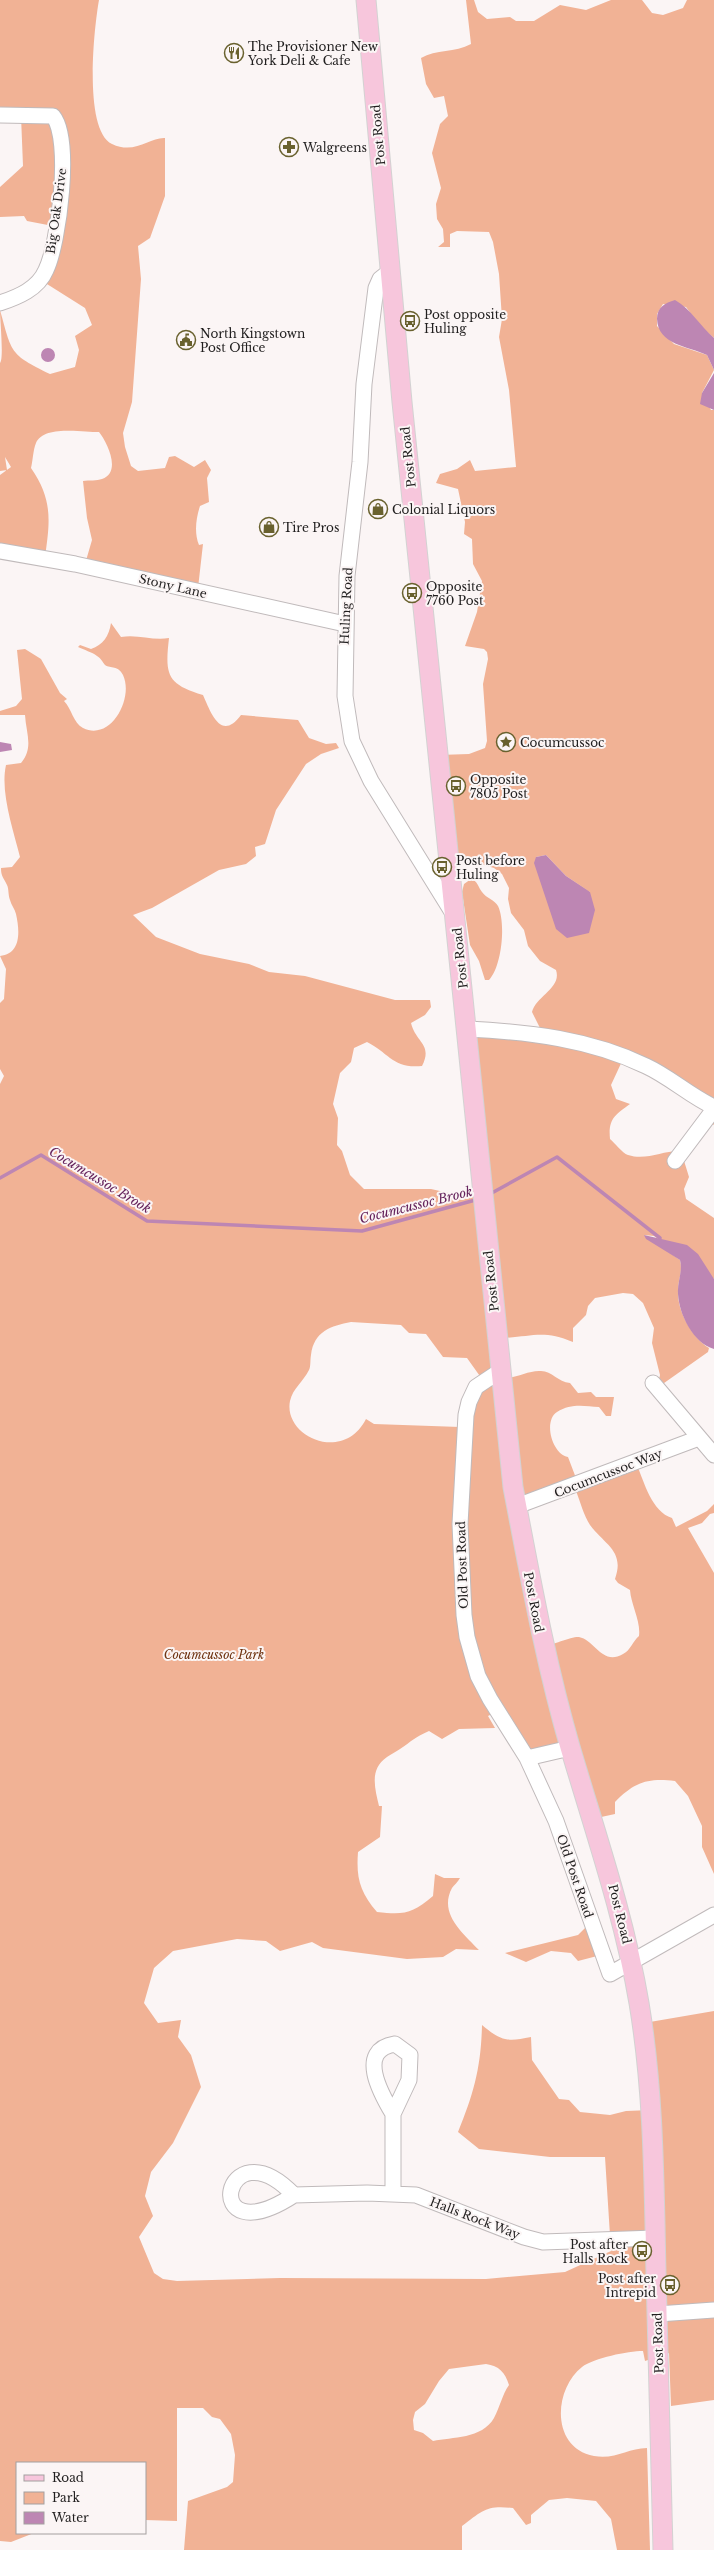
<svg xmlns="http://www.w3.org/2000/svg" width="714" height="2550" viewBox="0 0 714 2550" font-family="'Libre Baskerville',serif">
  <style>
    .green { fill: #f1b295; fill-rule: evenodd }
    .water { fill: #bd86b3 }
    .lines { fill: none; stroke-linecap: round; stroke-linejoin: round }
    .stream { stroke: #bd86b3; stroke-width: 3.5 }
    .minor-casing { stroke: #c0babb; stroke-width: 17 }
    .major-casing { stroke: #d3d2d2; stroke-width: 21 }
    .minor { stroke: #fff; stroke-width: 15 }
    .major { stroke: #f7c6dc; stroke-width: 19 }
    .labels { text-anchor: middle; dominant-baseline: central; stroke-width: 4; stroke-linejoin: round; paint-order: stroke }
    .poi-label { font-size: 12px; fill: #211f1f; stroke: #fbf5f5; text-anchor: start }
    .street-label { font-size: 12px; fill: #211f1f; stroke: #fbf5f5 }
    .park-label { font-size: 12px; font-style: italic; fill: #703412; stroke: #fbf5f5 }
    .water-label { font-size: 13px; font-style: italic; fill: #66245d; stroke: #fbf5f5 }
  </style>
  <rect width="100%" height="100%" fill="#fbf5f5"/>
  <path class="green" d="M0,0H99C94,28 83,130 112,144C135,155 150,137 165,138V196L150,238L138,246L141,279L132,402L123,433L125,447L131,466L138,471L165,468L169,457L175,456L194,467L205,460L211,470L207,478L209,502L200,506C196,518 194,533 199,545L203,544L198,588L85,564L92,540L87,518L83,481C89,480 97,481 102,479C122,472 107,442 99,432C83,432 43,425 36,443C33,450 33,460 31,468C53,500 50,521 45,557L0,550V475L11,467L5,457L7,470L0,471V363C4,359 0,320 0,310C12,353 9,354 50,374L75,367L79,350L75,336L92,325L85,308L39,279L53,226L27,221L24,216L0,217V187L23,166L21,116L0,113Z
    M466,0H474L478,12L487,19L510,17L516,21H534L560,5L586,10L611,0H642L652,13L663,15L683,8L687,0H714V338L700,326L686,307L663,304L657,314V326L674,344L707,355L714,370L702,393L711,410H714V1125L707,1118L713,1108L624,1057L611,1085L616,1099L630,1104C615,1115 608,1119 610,1139C615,1143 622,1153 628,1155C647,1161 663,1150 681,1151L689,1177L684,1189L686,1199L714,1218V1279L654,1236L644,1235L680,1260C683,1272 678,1279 678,1291C677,1311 692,1337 709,1348L708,1352L657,1388L660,1375L652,1343L654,1328L643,1303L633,1294L623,1293L595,1298L588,1306L586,1315L573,1328V1342C543,1329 531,1337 501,1338L504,1378C517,1378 529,1370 541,1371C552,1371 558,1382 570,1383L578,1393L591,1392L596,1397H614L611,1416H606L599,1407C584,1406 571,1403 557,1412C543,1421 552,1454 568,1457L579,1486L637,1465C644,1482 652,1512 672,1518L676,1527L707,1511L714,1504V1513L710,1514L702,1523L688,1528L714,1573V1874L702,1847V1826L688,1796L675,1781C647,1778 635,1782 615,1802V1814L592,1819L569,1749L526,1756L496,1712L488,1716L495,1728L459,1729L442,1739L429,1731C415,1737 412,1741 400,1749C396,1752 391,1754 387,1757C369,1769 375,1789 379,1806H382L380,1837L358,1852C356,1878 360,1892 377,1912C404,1915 412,1914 433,1896L435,1874L444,1878H460C458,1882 454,1885 452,1888C438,1914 464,1934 479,1950L456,1949L443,1957L407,1959L323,1948L312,1942L280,1951L266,1941L237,1939L173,1951L154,1968L144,2003L158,2023L181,2020L178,2037L191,2055L201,2087L173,2143L151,2172L145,2196L153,2216L139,2237L154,2273L163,2279L177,2281L280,2278L486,2279L565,2272L611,2251L605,2157H550L479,2149L458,2132C474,2093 481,2067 482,2025C501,2041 507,2042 531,2037L532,2060L559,2099L569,2100L580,2112L610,2115L626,2111L651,2110L644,2023L714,2011V2400L671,2406L669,2353L645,2361L643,2351C628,2351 594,2358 582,2367C553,2390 551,2448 594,2456C615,2460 628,2448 647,2448L650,2550H617L611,2519L596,2501L567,2498L549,2500L531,2515V2523L526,2525L513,2508C487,2505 483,2510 462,2526V2550H184L188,2501L227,2487L233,2482L235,2455L231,2434L220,2419L212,2417L203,2408H177V2521L145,2520V2463H17V2533H34L11,2542L0,2541V1084L4,1076L0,1069V1003L4,999L6,969L0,956C21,954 20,932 16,914C15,909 11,905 10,900C8,895 9,889 7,885C3,877 1,876 1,868L12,867L20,857C13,829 0,792 6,765L21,763C34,748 26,733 25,715H0V711L16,706L22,699L17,650L25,649L41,659L60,693L67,699L64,701C72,709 73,723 83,728C111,742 134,698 123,675C118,665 111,669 105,665C103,663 101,658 97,656C92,652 84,650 78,647L80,645L91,649C103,645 109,636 111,623L121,637C138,634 153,641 169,638C165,674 166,684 203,695C211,713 221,742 241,715L298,720L309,738L326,744L336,743L339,748L321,754L306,764L276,810L265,844L255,847L256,856L246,864L219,870L152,908L133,915L156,937L200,954L249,964L269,972L305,976L395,1000H430L431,1007L425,1015L411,1023C416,1043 433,1044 422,1066C393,1069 389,1053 367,1042L354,1048L351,1062L340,1073L333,1104L338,1118L337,1145L342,1151L350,1175L364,1189H431L462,1196L481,1194L467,1034L542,1032L532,1012C536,996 562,988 556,970L540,961L528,946L524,930L511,913L508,899L509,888L502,874L494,868L458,857L439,755L469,754L485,748L487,741L483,684L488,659L487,652L484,649L465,646L477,612L482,581L473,564L472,539L464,534L465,522L458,489L436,483L440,474L457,469L470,460L475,471L516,467L509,390L499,337L502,319L499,274L493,242L489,232L457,231L450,234V247H438L444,242L443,229L437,219L436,204L441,188L432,153L440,124L448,116L444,96L434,98L426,84L421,58C436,49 455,53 471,44ZM546,855L566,876L590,892L536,857ZM351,1322L401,1325L409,1333L426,1334L443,1357L467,1358L482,1379L460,1427L374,1424L366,1419C343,1464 283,1436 290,1401C293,1388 303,1382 309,1370C311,1366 310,1360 311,1355C314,1331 331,1326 351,1322ZM576,1491C580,1501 584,1516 590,1525C605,1545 625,1551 615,1579L618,1583L630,1590C631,1605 641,1621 639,1636C633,1641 630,1651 623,1654C602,1666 595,1640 579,1637C573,1636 551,1645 544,1647L518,1511ZM486,2364C499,2366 505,2372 509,2385C502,2395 500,2407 494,2418C482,2439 452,2437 433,2441L423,2433L414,2430L413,2420L415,2412L425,2404L439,2381L449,2369Z
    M471,879C478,881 478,887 482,892C486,898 495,900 498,906C506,923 502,966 489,980H485L479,961L470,945L462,892L464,884Z
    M590,1923L601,1955L578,1961L571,1953L551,1951L526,1962L505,1953L578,1935Z"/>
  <path class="water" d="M675,300C691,309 700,326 714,338V370L707,355C688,346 658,345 657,319C657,307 665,303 675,300Z
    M41 355a7 7 0 1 1 14 0a7 7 0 1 1-14 0Z
    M714,373V410L700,404L702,393Z
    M0,742L11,744L12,750L0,752Z
    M546,855L566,876L590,892L595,910L589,933L567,938L556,929L534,863L536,857Z
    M644,1235L687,1245L698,1254L714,1279V1349C693,1343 679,1314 678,1294C677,1282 683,1272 680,1260L646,1239Z"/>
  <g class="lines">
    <path class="stream" d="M0,1178L41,1155L147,1221L362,1231L479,1199
      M490,1194L557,1157L660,1238"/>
    <g class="minor-casing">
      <path id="minor" d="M0,115L53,116C72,139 59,243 46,270C38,289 18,297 0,303
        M389,272L380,279L376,288L364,384L360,462L347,576L345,696L352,741L371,781L454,915
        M0,551L75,564L345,624
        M468,1029C529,1032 590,1039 646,1066C670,1077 690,1096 714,1107
        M675,1161L714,1109
        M500,1371L476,1387L469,1402L466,1415L460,1524L464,1615L467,1637L478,1676L490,1699L527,1758L556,1821L610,1974L714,1915
        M653,1383L714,1455
        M517,1506L699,1438
        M527,1758L570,1748
        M393,2194V2114L409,2080L410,2055L395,2044C356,2050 381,2094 393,2114
        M294,2195C197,2258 223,2121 294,2195L367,2193L416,2195L524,2237L543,2242L655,2238
        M658,2314L714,2310"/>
    </g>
    <g class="major-casing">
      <path id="major" d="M366,0L402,402L513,1487C530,1575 545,1661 570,1747C595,1832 624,1915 639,2003C654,2093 654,2183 656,2273C658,2366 661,2458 663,2550"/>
    </g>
    <use href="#minor" class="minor"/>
    <use href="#major" class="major"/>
  </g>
  <defs>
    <g id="restaurant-ring" transform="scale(1)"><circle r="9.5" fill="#fbf5f5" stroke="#69612e" stroke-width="1.5"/><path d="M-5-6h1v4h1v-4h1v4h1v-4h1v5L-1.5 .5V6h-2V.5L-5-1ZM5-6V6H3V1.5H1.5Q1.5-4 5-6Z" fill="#69612e"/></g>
    <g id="pharmacy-ring" transform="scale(1)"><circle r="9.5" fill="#fbf5f5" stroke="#69612e" stroke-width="1.5"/><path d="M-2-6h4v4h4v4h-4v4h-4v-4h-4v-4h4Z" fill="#69612e"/></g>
    <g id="bus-ring" transform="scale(1)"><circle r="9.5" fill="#fbf5f5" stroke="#69612e" stroke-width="1.5"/><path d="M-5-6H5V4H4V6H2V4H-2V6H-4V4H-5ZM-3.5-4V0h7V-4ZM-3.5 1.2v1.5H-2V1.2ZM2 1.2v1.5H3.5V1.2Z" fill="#69612e"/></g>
    <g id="civic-ring" transform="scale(1)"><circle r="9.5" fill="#fbf5f5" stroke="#69612e" stroke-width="1.5"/><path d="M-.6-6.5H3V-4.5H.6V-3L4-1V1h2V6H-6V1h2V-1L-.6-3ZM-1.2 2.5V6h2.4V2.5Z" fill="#69612e"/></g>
    <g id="shop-ring" transform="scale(1)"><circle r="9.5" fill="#fbf5f5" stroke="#69612e" stroke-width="1.5"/><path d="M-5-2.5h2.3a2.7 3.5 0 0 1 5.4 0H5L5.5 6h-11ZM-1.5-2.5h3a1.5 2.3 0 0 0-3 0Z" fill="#69612e"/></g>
    <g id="sight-ring" transform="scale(1)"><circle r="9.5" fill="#fbf5f5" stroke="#69612e" stroke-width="1.5"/><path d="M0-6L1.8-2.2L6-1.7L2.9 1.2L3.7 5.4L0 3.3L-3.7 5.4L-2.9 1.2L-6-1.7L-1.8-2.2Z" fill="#69612e"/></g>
  </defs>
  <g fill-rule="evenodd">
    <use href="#restaurant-ring" x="234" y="53"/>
    <use href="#pharmacy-ring" x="289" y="147"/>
    <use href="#bus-ring" x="410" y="321"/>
    <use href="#civic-ring" x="186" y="340"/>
    <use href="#shop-ring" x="378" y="509"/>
    <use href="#shop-ring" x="269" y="527"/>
    <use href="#bus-ring" x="412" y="593"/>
    <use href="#sight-ring" x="506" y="742"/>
    <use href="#bus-ring" x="456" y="786"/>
    <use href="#bus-ring" x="442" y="867"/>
    <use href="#bus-ring" x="642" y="2251"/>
    <use href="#bus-ring" x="670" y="2285"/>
  </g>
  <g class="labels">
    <g class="poi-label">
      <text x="248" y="46">The Provisioner New<tspan x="248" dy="14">York Deli &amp; Cafe</tspan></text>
      <text x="303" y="147">Walgreens</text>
      <text x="424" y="314">Post opposite<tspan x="424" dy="14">Huling</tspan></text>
      <text x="200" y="333">North Kingstown<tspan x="200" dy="14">Post Office</tspan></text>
      <text x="392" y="509">Colonial Liquors</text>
      <text x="283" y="527">Tire Pros</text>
      <text x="426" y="586">Opposite<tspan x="426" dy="14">7760 Post</tspan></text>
      <text x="520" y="742">Cocumcussoc</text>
      <text x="470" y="779">Opposite<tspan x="470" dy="14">7805 Post</tspan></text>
      <text x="456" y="860">Post before<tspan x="456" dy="14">Huling</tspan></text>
      <text x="628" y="2244" text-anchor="end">Post after<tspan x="628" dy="14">Halls Rock</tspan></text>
      <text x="656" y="2278" text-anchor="end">Post after<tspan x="656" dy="14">Intrepid</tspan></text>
    </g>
    <g class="street-label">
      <text transform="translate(378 135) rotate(-95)">Post Road</text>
      <text transform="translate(56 211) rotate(-82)">Big Oak Drive</text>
      <text transform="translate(408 457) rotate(-96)">Post Road</text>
      <text transform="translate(173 586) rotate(13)">Stony Lane</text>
      <text transform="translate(346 606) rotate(-87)">Huling Road</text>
      <text transform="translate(460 958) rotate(-96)">Post Road</text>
      <text transform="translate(491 1281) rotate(-96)">Post Road</text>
      <text transform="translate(608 1473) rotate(-21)">Cocumcussoc Way</text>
      <text transform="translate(462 1565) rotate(-92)">Old Post Road</text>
      <text transform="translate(534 1602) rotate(79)">Post Road</text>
      <text transform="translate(575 1876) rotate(71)">Old Post Road</text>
      <text transform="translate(620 1914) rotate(76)">Post Road</text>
      <text transform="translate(475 2218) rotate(21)">Halls Rock Way</text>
      <text transform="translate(658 2343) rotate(-92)">Post Road</text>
    </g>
    <g class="park-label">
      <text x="214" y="1654">Cocumcussoc Park</text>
    </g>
    <g class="water-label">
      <text transform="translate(100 1180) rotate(31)">Cocumcussoc Brook</text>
      <text transform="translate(416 1205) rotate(-14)">Cocumcussoc Brook</text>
    </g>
  </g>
  <rect x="16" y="2462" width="130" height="72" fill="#fbf5f5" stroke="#a49f9f"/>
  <rect x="24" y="2475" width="20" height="6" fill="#f7c6dc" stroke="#a49f9f"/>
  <text x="52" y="2482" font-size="12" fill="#211f1f">Road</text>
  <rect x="24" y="2492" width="20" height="12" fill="#f1b295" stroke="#a49f9f"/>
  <text x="52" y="2502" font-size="12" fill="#211f1f">Park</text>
  <rect x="24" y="2512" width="20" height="12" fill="#bd86b3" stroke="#a49f9f"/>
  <text x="52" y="2522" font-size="12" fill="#211f1f">Water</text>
</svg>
